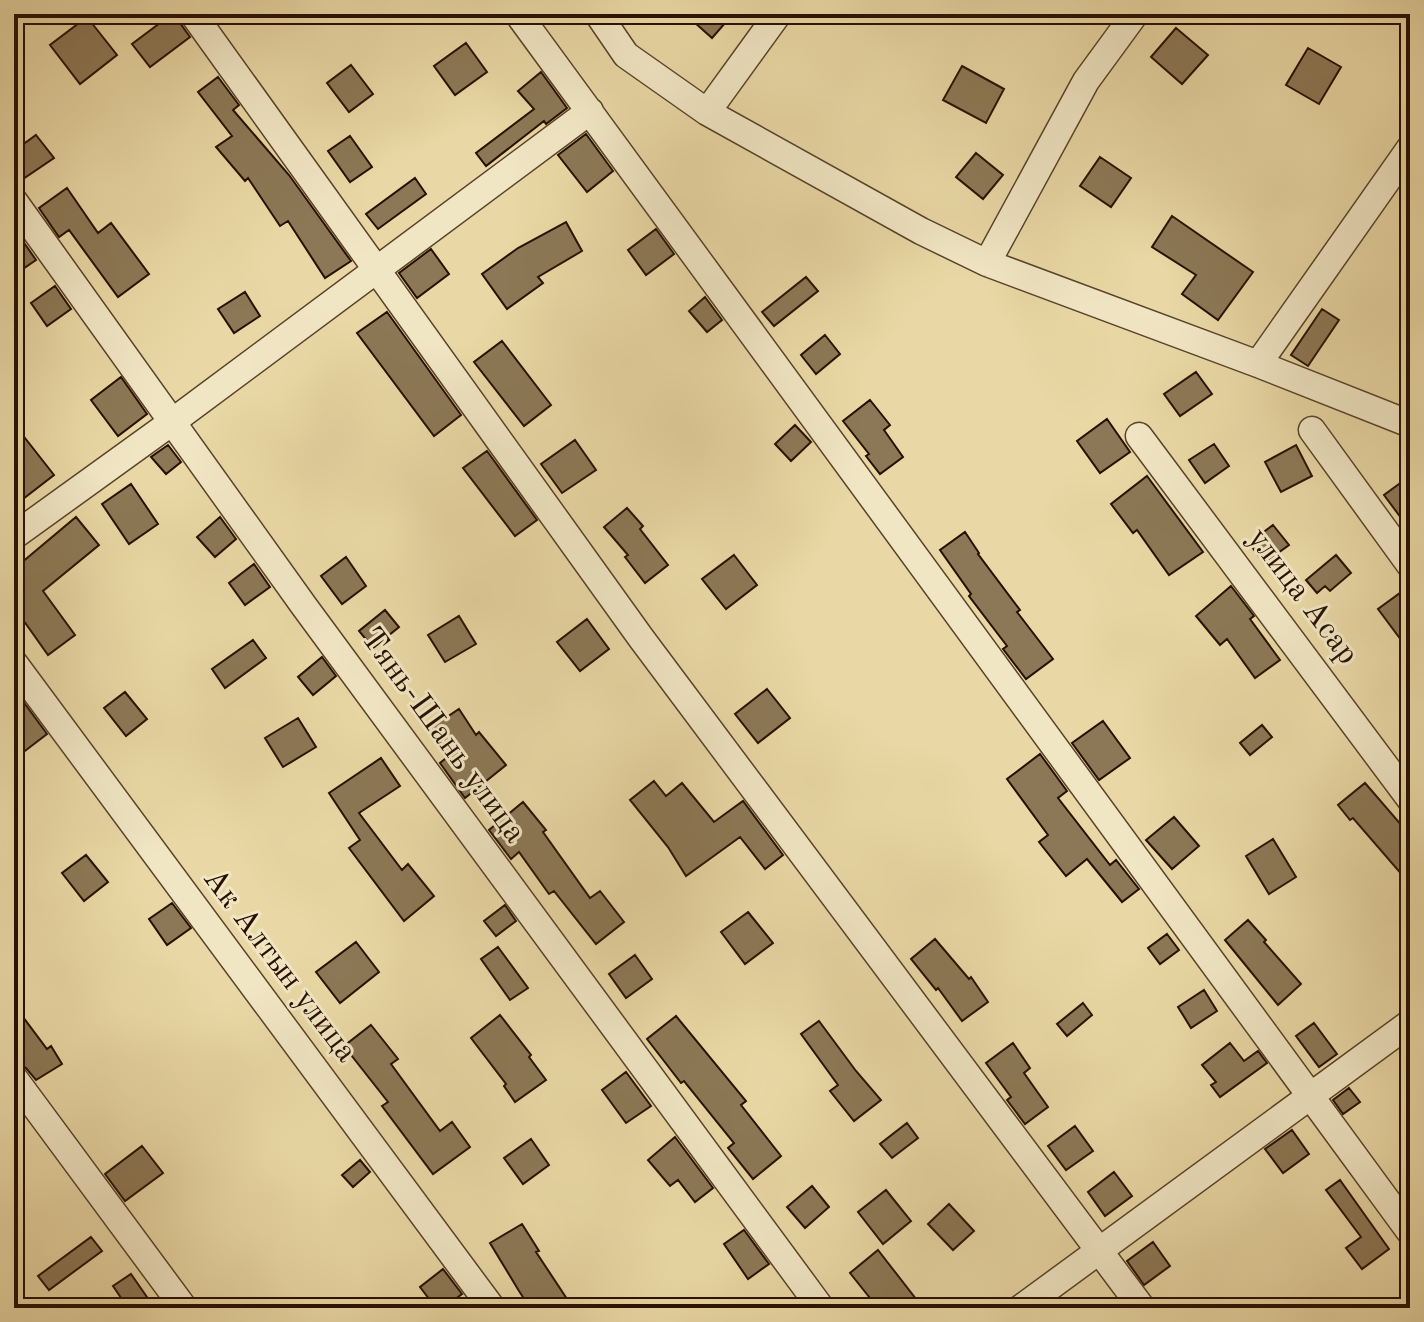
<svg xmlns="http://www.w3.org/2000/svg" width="1424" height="1322" viewBox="0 0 1424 1322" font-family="'Old Standard TT',serif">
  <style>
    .building { fill: #8c7856; stroke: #281000; stroke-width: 2 }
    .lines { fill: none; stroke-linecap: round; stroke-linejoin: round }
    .minor-casing { stroke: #584229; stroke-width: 29 }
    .minor { stroke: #f1e6c4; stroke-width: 26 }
    .labels { text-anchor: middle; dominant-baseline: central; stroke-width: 6; stroke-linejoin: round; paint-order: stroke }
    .street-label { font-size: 32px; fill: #281000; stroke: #f1e6c4 }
  </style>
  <rect width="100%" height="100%" fill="#e9d8a5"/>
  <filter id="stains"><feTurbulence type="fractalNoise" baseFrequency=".0025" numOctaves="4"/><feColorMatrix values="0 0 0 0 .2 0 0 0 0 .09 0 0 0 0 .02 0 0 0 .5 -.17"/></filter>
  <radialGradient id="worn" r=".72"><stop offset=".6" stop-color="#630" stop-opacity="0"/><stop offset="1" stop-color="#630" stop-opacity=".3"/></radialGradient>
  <path class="building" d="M172,14H177L180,23L190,37L150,67L132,44Z
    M702,14H733L712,38L694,22Z
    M87,17L117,55L80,84L50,45Z
    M1176,28L1208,55L1182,84L1151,57Z
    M466,43L487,72L455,95L434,66Z
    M1308,48L1341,67L1319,104L1286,85Z
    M351,65L373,94L349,112L327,83Z
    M962,66L1004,89L986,123L943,100Z
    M541,72L567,108L546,124L544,121L486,166L476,153L534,109L518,91Z
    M218,77L239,105L233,110L289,175L351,261L325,278L288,221L280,226L248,178L245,181L216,147L232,136L198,92Z
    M586,134L613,171L587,192L558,155Z
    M36,135L54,158L14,185V151Z
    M350,136L372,167L350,182L328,151Z
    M976,153L1003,175L983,199L956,177Z
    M1100,157L1131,178L1111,207L1080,186Z
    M415,178L426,194L378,229L366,214Z
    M67,188L98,233L111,223L149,274L118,297L69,230L59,237L39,208Z
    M1172,216L1253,272L1218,320L1182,294L1196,275L1152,247Z
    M566,222L582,251L538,277L543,283L507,309L482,274L518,248Z
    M656,229L674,254L646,275L628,250Z
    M20,237L36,260L14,275V241Z
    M431,249L449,274L417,298L399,273Z
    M806,277L818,291L774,326L762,312Z
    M55,286L71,309L47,326L31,303Z
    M245,292L260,316L234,333L218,309Z
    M705,297L722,320L707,332L689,311Z
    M1322,309L1339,320L1308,366L1291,355Z
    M387,312L461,415L434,436L357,333Z
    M825,335L840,354L816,374L801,355Z
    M502,341L551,405L524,426L474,362Z
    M1196,372L1212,394L1180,416L1164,394Z
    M121,377L147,414L118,436L91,400Z
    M870,400L890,425L884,430L903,457L880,474L866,456L869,454L843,421Z
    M1107,419L1130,452L1100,473L1077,441Z
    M14,424L54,475L14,506Z
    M795,425L811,442L791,461L775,444Z
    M575,440L596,470L562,493L541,464Z
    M1214,444L1229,466L1205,483L1189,460Z
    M168,445L181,462L166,474L151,457Z
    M1296,445L1312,476L1281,492L1265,462Z
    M487,451L537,520L515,536L463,468Z
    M1147,476L1203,552L1169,575L1137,530L1133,533L1111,504Z
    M1410,476V530L1384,495Z
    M131,484L158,524L129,544L102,504Z
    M627,508L643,526L640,529L668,565L645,583L625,557L628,555L604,527Z
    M76,517L99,545L43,591L75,635L48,655L14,607V569Z
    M220,517L236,539L215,557L197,537Z
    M1273,525L1289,545L1264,563L1249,543Z
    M965,532L979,553L978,554L1020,610L1017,612L1053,659L1026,679L1003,649L1007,646L969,596L971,594L940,550Z
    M734,555L757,585L726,609L702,579Z
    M1336,555L1351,573L1330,591L1325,586L1317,593L1306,580Z
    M346,557L366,586L342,604L321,576Z
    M254,564L270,587L245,605L229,583Z
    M1231,586L1254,616L1250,619L1280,660L1255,678L1227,639L1220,645L1196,616Z
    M1400,593L1410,607V652L1378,609Z
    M385,610L399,627L373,648L359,631Z
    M459,616L476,644L445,662L428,635Z
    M587,619L609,649L580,671L557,642Z
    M253,640L266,658L225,688L212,669Z
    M322,657L336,676L313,695L298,677Z
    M767,689L790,718L758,743L735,714Z
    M125,692L147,719L126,736L104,708Z
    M25,704L47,734L21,754L14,746V712Z
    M459,709L476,735L479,732L506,765L465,798L440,763L450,755L432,727Z
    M298,718L316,747L283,767L265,738Z
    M1103,721L1130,758L1099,780L1072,743Z
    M1262,725L1272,737L1250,755L1240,743Z
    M1040,754L1067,791L1058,798L1110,865L1116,860L1139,889L1122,902L1087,859L1066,876L1039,842L1048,835L1007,779Z
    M381,758L400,786L359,813L402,870L408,864L434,896L404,921L349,848L360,840L329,793Z
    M654,781L666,796L682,783L714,822L743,801L783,855L765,869L740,837L686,876L668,847L630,800Z
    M1365,783L1410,835V884L1353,818L1350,820L1338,805Z
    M523,802L546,830L543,832L590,898L600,891L624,922L596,944L554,891L549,894L519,852L511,859L489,830Z
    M1174,817L1199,846L1172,869L1146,840Z
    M1273,839L1296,877L1269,894L1246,856Z
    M86,855L108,882L84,901L62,873Z
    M172,903L191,928L167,945L149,919Z
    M505,905L516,921L496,936L484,921Z
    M748,912L773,943L745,964L721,932Z
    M1248,920L1266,940L1264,942L1301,984L1278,1005L1225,940Z
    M1167,934L1179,950L1160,964L1148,948Z
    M935,939L969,979L971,977L988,1002L962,1021L938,988L936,990L911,959Z
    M356,942L379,972L340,1003L316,972Z
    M498,947L528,988L510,1000L481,959Z
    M635,955L652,979L626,998L609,974Z
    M1204,990L1217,1011L1191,1028L1178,1007Z
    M1083,1003L1092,1015L1067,1036L1057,1024Z
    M14,1005L47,1049L51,1046L62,1064L36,1080L26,1068L14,1062Z
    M500,1015L531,1055L529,1057L546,1080L515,1102L504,1086L506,1084L471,1038Z
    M676,1016L746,1101L741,1105L781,1156L753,1179L728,1148L734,1143L684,1081L681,1083L647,1039Z
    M819,1021L856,1071L881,1100L854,1121L830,1091L838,1085L801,1034Z
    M1314,1023L1337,1054L1319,1067L1296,1036Z
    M371,1025L398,1059L391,1064L440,1131L452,1122L470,1147L433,1174L382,1106L388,1102L344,1046Z
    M1013,1043L1030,1068L1024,1073L1048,1107L1025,1124L1007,1100L1011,1097L986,1063Z
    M1230,1043L1244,1061L1258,1051L1267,1063L1220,1097L1211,1085L1216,1082L1202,1065Z
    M626,1072L651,1106L626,1123L602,1090Z
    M1349,1088L1360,1102L1343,1114L1333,1100Z
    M907,1123L918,1138L892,1158L880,1144Z
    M1075,1126L1093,1151L1066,1170L1048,1146Z
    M1292,1130L1309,1154L1283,1173L1265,1149Z
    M675,1137L713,1188L695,1202L678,1180L670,1186L648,1160Z
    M531,1139L549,1165L523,1184L504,1158Z
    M142,1146L163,1173L125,1201L105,1174Z
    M360,1160L370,1172L353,1187L342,1175Z
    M1114,1172L1132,1196L1105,1216L1088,1192Z
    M1340,1180L1389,1249L1362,1269L1346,1248L1361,1237L1326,1190Z
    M812,1186L829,1207L805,1228L787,1207Z
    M886,1190L911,1221L883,1244L858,1212Z
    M949,1204L974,1231L953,1250L928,1224Z
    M522,1224L539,1251L536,1252L573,1308H530L519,1291L490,1243Z
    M744,1230L769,1264L748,1279L724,1244Z
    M91,1237L102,1251L49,1290L38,1276Z
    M1153,1242L1170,1266L1144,1285L1127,1261Z
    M878,1250L923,1308H878L850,1273Z
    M443,1269L462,1294L443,1308H436L420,1287Z
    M131,1274L149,1300L137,1308H128L113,1286Z"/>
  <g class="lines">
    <g class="minor-casing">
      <path id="minor" d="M193,14L641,638L1142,1308
        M518,14L1410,1232
        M598,14L626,55L707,112L921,231L987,263L1258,364L1410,424
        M707,112L778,14
        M14,201L304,606L821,1308
        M987,263L1086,81L1135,14
        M1258,364L1410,148
        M1312,430L1410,565
        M1139,436L1410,799
        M14,536L172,422L590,111
        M14,663L492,1308
        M14,1078L184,1308
        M1021,1308L1410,1023"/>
    </g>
    <use href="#minor" class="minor"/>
  </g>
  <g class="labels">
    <g class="street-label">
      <text transform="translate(1302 597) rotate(53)">улица Асар</text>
      <text transform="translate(442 736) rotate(54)">Тянь-Шань улица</text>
      <text transform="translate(279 966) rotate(53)">Ак Алтын улица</text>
    </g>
  </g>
  <rect width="1424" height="1322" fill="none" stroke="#e9d8a5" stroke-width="48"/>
  <rect x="16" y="16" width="1392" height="1290" fill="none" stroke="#281000" stroke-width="4"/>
  <rect x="24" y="24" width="1376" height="1274" fill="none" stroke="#281000" stroke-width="2"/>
  <rect width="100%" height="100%" filter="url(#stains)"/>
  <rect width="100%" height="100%" fill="url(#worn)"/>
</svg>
